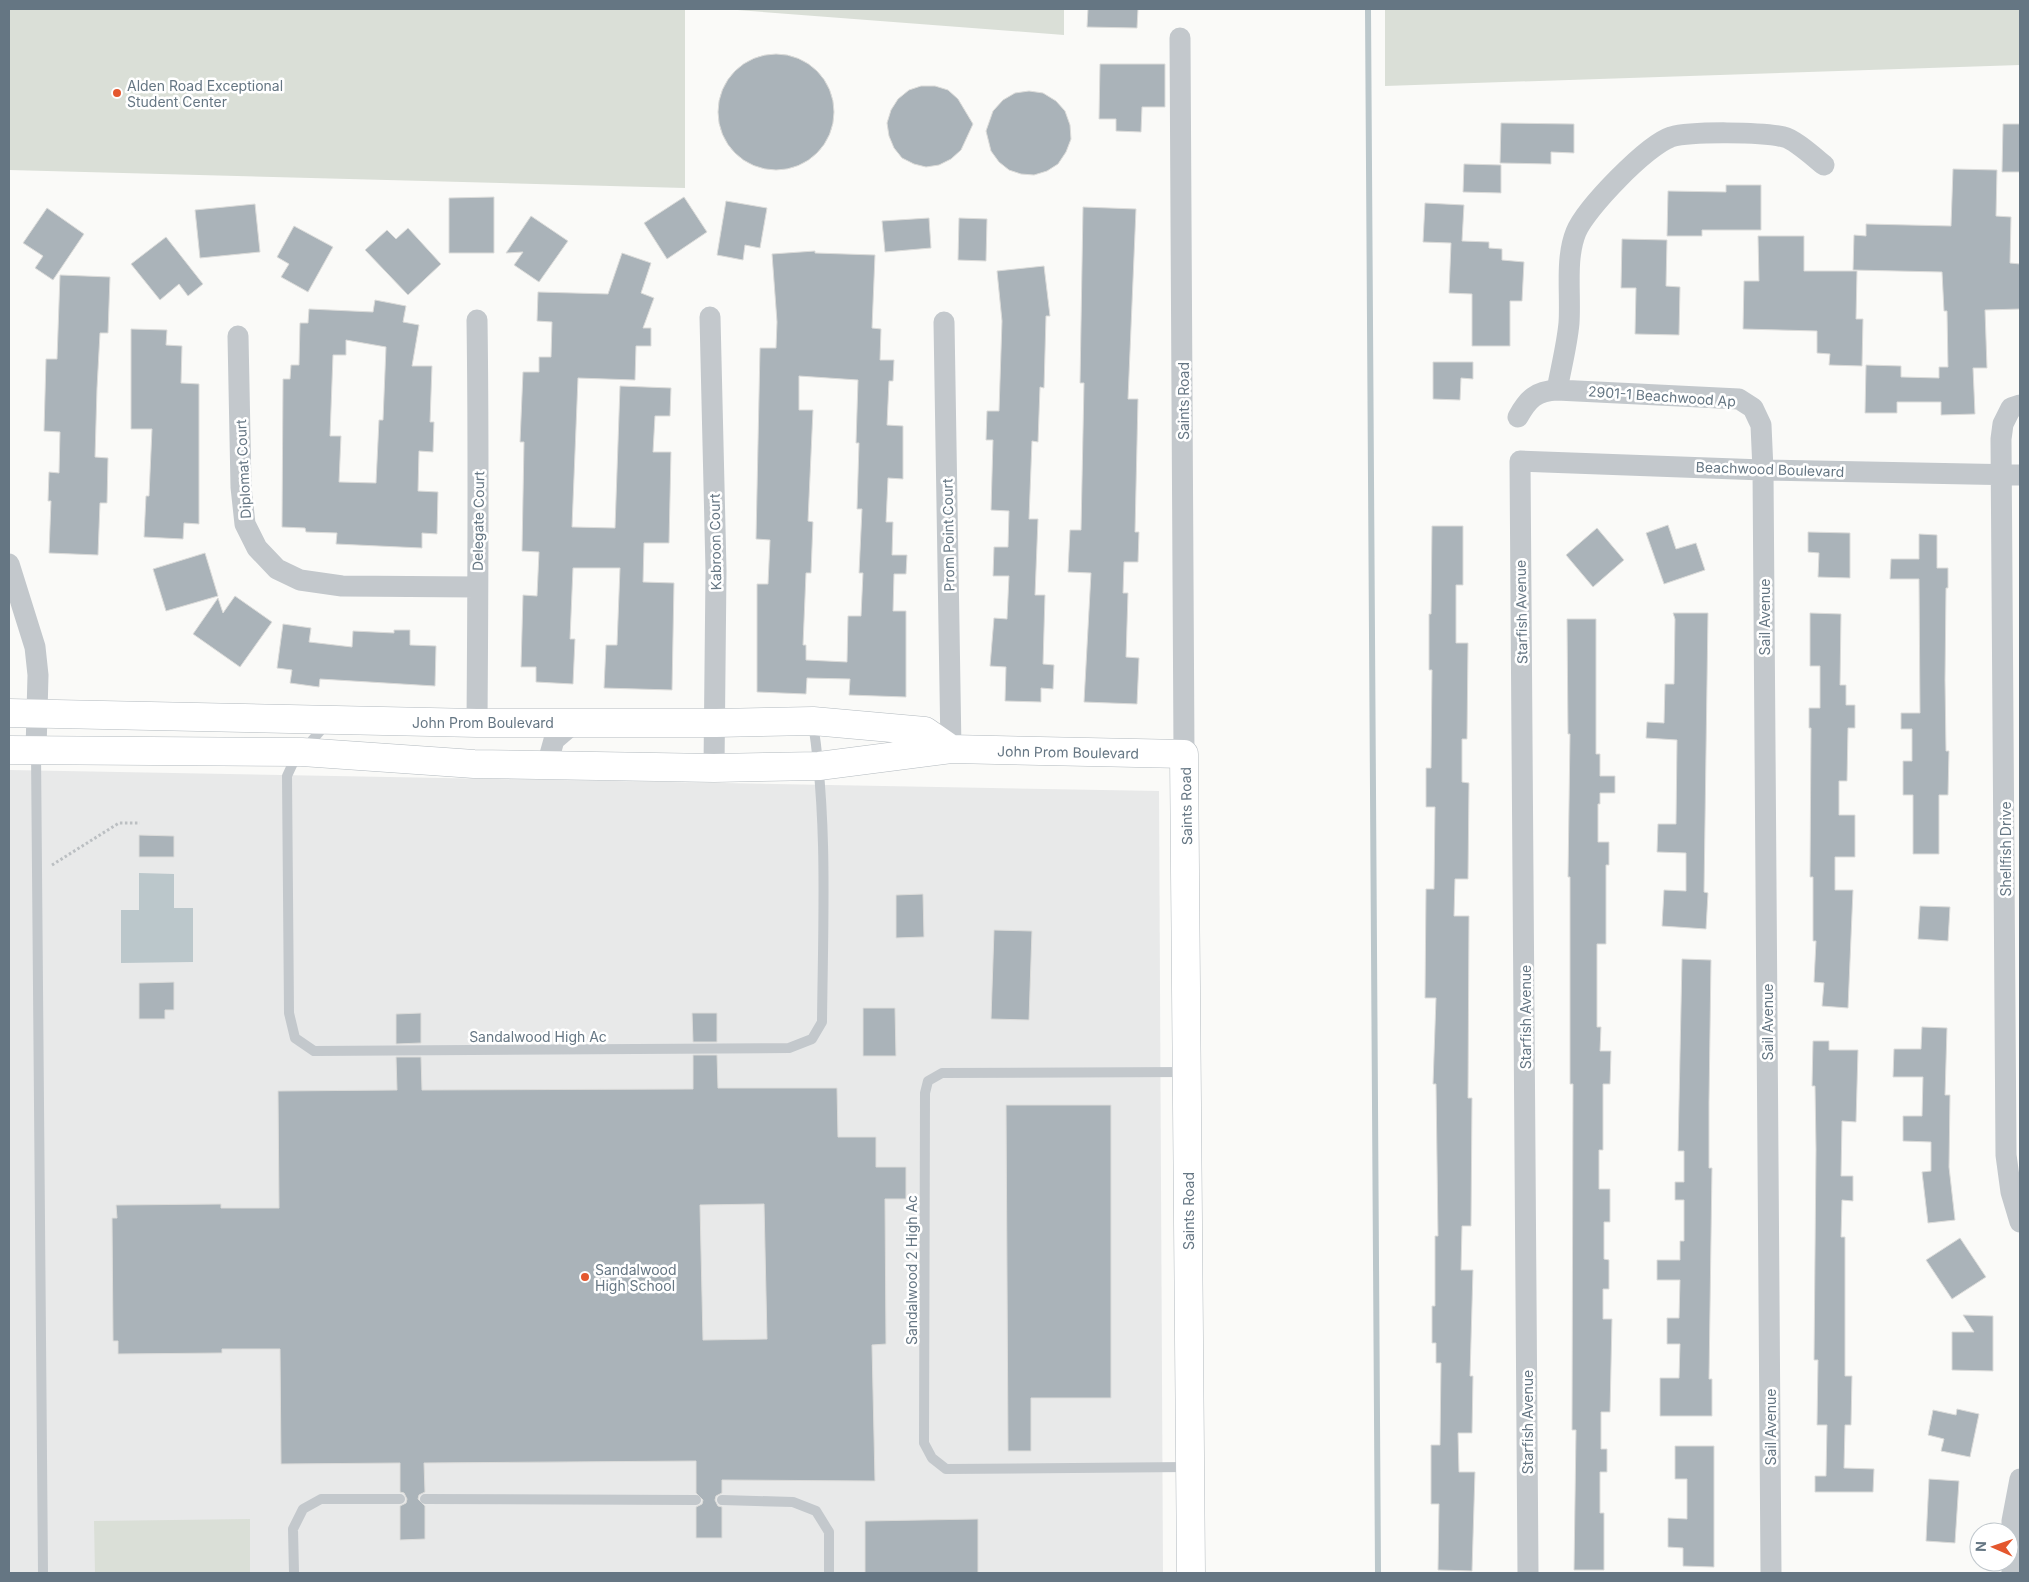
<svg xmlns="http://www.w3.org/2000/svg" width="2029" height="1582" viewBox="0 0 2029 1582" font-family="Inter,sans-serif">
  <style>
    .built { fill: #e8e9e9 }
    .green { fill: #dadfd7 }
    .water { fill: #bbc7cb }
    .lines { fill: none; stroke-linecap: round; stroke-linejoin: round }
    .stream { stroke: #bbc7cb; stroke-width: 6 }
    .building { fill: #aab3b9; stroke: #dcdcda; fill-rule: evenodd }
    .secondary-casing { stroke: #b3babf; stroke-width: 29 }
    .path { stroke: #bbbfc2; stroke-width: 3; stroke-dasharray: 2.5 2.5; stroke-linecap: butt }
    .lane { stroke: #c3c8cc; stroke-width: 10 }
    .street { stroke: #c3c8cc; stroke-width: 21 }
    .secondary { stroke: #fff; stroke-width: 28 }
    .poi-dot { fill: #e4572e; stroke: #fff; stroke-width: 2 }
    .labels { text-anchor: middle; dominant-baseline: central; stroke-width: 5; stroke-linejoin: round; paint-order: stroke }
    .poi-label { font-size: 14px; fill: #657683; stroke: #fff; text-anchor: start }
    .street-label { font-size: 14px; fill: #657683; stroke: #fff }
  </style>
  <rect width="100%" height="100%" fill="#fafaf8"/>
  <path class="built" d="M9,770L1159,791L1163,1573H9Z"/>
  <path class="green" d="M9,9H685V188L9,170Z
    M724,9H1064V35Z
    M1385,9H2020V65L1385,86Z
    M250,1519V1573H95L94,1521Z"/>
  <path class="water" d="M139,873L174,874V908H193V962L121,963V910H139Z"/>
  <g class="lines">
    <path class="stream" d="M1368,9L1378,1573"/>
  </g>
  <path class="building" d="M1088,9H1138L1137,28L1087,27Z
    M718 112a58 58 0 1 1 116 0a58 58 0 1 1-116 0Z
    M1100,64H1165V107H1142L1141,132L1116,131V119H1099Z
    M921,86H935L948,90L958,99L973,124L961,150L951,159L939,165L926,167L914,164L902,158L894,148L889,136L887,123L891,110L898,99L909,90Z
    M1029,91L1043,93L1056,101L1065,111L1070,125L1071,139L1066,152L1058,164L1047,171L1034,175L1021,174L1009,170L999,162L991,151L986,131L993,111L1003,100L1015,93Z
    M1501,123L1574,124V153L1551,152V164L1500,163Z
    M2003,124H2020V172H2002Z
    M1464,164L1501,165V193L1463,192Z
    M1953,169L1997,170L1996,216L2011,217L2010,263L2020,264V309L1985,310L1987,368H1973L1975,414L1941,415V402H1897V413H1865L1866,365L1901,366V377L1939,378V367H1948L1947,311H1944L1942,272L1853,270L1854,235L1866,236V224L1951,226Z
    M1726,185H1761V230H1702V236H1667L1668,191L1726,192Z
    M494,197V253H449V198Z
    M684,197L707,232L667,259L644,223Z
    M726,201L767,208L760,248L745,245L743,260L717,255Z
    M1425,203L1464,205L1462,241L1489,242V248L1502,249V260L1524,262L1522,301H1510V346H1472V294L1449,293L1451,243L1423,242Z
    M255,204L260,252L200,258L195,210Z
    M1083,207L1136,209L1128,399H1138L1135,532H1139L1138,562H1124L1123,593H1128L1126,657L1139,658L1137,704L1084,702L1091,573L1068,572L1070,530H1081L1084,383H1080Z
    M47,208L84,234L53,280L35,268L43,256L23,243Z
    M531,216L568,241L539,282L514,265L523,252L506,253Z
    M929,218L931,248L885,252L882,221Z
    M959,218L987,219L986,261L958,260Z
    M294,226L333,247L308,292L281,277L289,264L277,257Z
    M408,228L441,264L408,295L365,250L387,230L396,239Z
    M1758,236H1804V271H1857L1856,319H1863L1862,366L1829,365L1830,354L1817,353V331L1743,329L1744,281H1759Z
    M166,237L203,284L188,296L179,284L160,300L131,264Z
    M1622,239L1667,240L1666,286L1680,287L1679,335L1635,334L1636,288H1621Z
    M815,251V253L875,255L872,328L881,329L880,360H894L893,381H889L887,425L903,426V479L888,478L886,522H893L892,555H907L906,574H894L893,611H906V697L849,695L850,679L807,678L806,694L757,692V584H768L770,540L756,539L760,348H776L777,322L772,254ZM799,376L858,380L856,443H859L857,509H862L859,573H863L861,616H848L847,662L806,660V645H803L806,573H811L813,522L808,521L813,410H799Z
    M622,253L651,263L641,293L654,298L643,328H651V346H636L635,380L578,378L572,527L615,528L620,386L671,388L670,416H655L653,452H671L669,543H644L643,582L674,583L672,690L604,688L606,645H617L620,568H573L570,639H575L573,684L536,682V667H521L523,595L537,596L539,552L522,551L524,442H520L523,372H539V357H551L552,322L537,321L538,292L608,294Z
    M1044,266L1050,316H1046L1044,388L1040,387L1038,442L1032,441L1029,519H1038L1035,595H1045L1043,664L1054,665L1053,689L1041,688V702L1005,701L1006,667L990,666L994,618L1007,619L1009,576H993L994,547H1008L1009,511L991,510L993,440H986L987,411H999L1002,321L997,271Z
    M60,275L110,277L108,333H100L97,388L95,457L108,458L107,503H100L98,555L49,553L51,501H48L49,472L59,473L60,432L44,431L46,359H57Z
    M375,300L406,306L403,322L419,325L412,366H432L430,422H434L433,452L419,451L418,491L438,492L437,534L422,533V548L336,544L337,533L306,532L305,528L282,527L283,379H290L291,365H299L300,323H308L309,309L373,312ZM346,340L386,347L383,420H379L376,483L339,482L341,436H330L333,355H346Z
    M131,329L167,330L166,345L182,346L181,383L199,384V524L184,523L183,539L144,537L146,496H149L152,429H131Z
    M1433,362H1473V379L1461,378L1460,400L1433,399Z
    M1668,525L1676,549L1696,543L1705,570L1664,584L1646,533Z
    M1432,526H1463V585H1456V643H1468L1467,739H1462V782L1469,783L1468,879H1455L1454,916H1469L1468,1098H1472L1471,1226H1462L1461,1270H1473L1470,1376H1473L1472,1433H1458L1459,1472H1475L1472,1571L1438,1570L1439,1504H1431V1445H1440L1441,1363H1436V1343H1432V1306H1435V1236H1438L1436,1084H1433L1436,998H1425L1426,889H1434L1435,807H1426V768H1431L1432,670H1429V614H1431Z
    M1597,528L1624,560L1593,587L1566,555Z
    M1808,532L1850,533V578L1818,577L1819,553L1808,552Z
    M1919,534L1937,535V568H1948V588H1946L1945,680L1946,751H1949L1948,795H1939V854H1913V795H1903V761H1912V729H1901V713H1920L1919,579H1890L1891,559H1919Z
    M205,553L218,596L166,611L153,569Z
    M235,596L272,622L240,667L193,634L218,598L223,613Z
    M1673,613H1708L1704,892L1708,893L1706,929L1662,926L1664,890L1686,891V853L1657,852L1658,824H1676L1677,740L1646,738L1647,722L1664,723L1665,684H1674L1675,619Z
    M1810,613L1841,614L1840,685H1846V705H1855V728H1848L1847,781H1839V815H1855V857H1835V890H1853L1848,1008L1822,1006L1824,983L1814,982L1816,941H1813V877H1810L1811,728H1809V708H1820V666H1810Z
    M1567,619H1596V754H1600V776H1615V793H1600V804H1598V842H1609V865H1606V944H1597V1027H1601L1600,1051H1611L1610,1084H1603V1150H1599V1189H1610V1222H1604V1259L1609,1260V1289H1603V1319H1612L1610,1412H1601V1449H1607V1472H1600V1513H1604V1570H1574L1576,1430H1572L1573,1084H1570V877H1568L1570,734H1568Z
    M283,624L311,628L309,642L352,647L353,631L394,633V630H410V645L436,646L435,686L320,679L319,687L290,683L292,670L277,668Z
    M139,835L174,836V857H139Z
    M923,894L924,937L896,938V895Z
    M1920,906L1950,907L1948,941L1918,939Z
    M994,930L1032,931L1029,1020L991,1019Z
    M1682,959L1711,960L1709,1102V1168H1712L1709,1379H1712V1416H1660V1378H1679L1680,1344H1667V1318H1679L1680,1280H1657V1260H1680V1241H1684V1200H1675V1182H1684V1151H1678Z
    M174,982V1010H165V1019H139V983Z
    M863,1008H895L896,1056H863Z
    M421,1013V1043L396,1044V1014Z
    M692,1013H717V1042H693Z
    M1922,1027L1947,1028L1945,1095H1950L1949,1167L1955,1220L1928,1223L1922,1172L1931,1171V1142L1903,1141V1116H1922L1923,1077H1893L1894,1049H1921Z
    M1813,1041H1829V1050H1858L1856,1122L1842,1121L1841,1176H1853V1201L1842,1200L1841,1237H1845V1376H1852L1851,1425H1845L1844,1468L1874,1469L1873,1492H1815V1476H1826L1827,1425H1817L1818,1360H1814L1816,1149L1815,1086H1812Z
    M693,1055H717L718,1088H837L838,1137H876V1167H906V1199H885L886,1344L872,1345L875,1481L722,1480V1493L716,1496L715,1500L718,1506L722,1507V1538H696V1507L702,1504L703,1500L696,1493V1461L424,1463L425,1492L419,1495L418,1499L425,1506V1539L400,1540V1506L406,1503L407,1499L404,1493L400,1492V1463L281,1464L280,1349H222V1353L118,1354V1341H113L112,1218H117L116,1205L221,1204V1208H279L278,1091L397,1090L396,1057H421L422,1090L693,1089ZM764,1204L767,1339L703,1340L700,1205Z
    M1006,1105H1111V1398H1031V1451H1008Z
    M1960,1238L1986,1277L1952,1299L1926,1260Z
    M1963,1315L1993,1316V1371L1952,1370V1332H1974Z
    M1957,1409L1979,1414L1970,1457L1941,1451L1944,1439L1928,1435L1933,1410L1956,1415Z
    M1675,1446H1714V1567L1683,1566V1548L1668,1547V1518L1687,1519V1479H1675Z
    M1929,1479L1959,1481L1955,1543L1926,1541Z
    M978,1519V1573H865V1521Z"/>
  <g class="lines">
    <g class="secondary-casing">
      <path id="secondary" d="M9,713L477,723H716L813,721L925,731L951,749
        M9,750L302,752L474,764L714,768L819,766L951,749L1184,754L1191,1573"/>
    </g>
    <path class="path" d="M52,865L119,823H140"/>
    <path class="lane" d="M328,727L322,729L294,761L287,776L289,1013L295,1038L314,1051L789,1048L812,1039L822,1022C823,923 828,821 813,723
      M36,752L43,1573
      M1187,1072L942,1073L928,1081L925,1093L924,1443L932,1458L946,1469L1188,1467
      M425,1499L696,1500
      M722,1500L793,1502L816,1511L829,1532V1573
      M294,1573L293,1529L303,1509L321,1499H400"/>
    <path class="street" d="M1180,38L1184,754
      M710,317L716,570L714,768
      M477,320C479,454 478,589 477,723
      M944,322L951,749
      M238,336L241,487L245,524L257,548L277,569L300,580L342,586L476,587
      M1557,390C1561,368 1567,345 1569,323C1571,294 1565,259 1576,232C1586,208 1647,145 1671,137C1692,131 1762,132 1784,137C1794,139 1815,158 1824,165
      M2020,405L2011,408L2003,424L2001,439L2006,1155L2011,1192L2020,1222
      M1518,417C1528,399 1536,391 1557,390L1739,399L1753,408L1761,425L1763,470L1771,1573
      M9,564L35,647L38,675L36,750
      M547,765L554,740L575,722
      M1528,1573L1520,461L1763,470L2020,475
      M2012,1573V1521L2020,1479"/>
    <use href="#secondary" class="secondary"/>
  </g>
  <g class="poi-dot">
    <circle cx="117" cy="93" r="5"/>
    <circle cx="585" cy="1277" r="5"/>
  </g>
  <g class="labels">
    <g class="poi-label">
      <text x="127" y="85">Alden Road Exceptional<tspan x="127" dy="16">Student Center</tspan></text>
      <text x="595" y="1269">Sandalwood<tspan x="595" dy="16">High School</tspan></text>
    </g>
    <g class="street-label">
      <text transform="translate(1662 396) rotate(4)">2901-1 Beachwood Ap</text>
      <text transform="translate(1183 401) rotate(-90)">Saints Road</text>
      <text transform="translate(243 469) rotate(-93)">Diplomat Court</text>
      <text transform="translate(1770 469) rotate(2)">Beachwood Boulevard</text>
      <text transform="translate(478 521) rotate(-89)">Delegate Court</text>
      <text transform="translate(948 535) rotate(-91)">Prom Point Court</text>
      <text transform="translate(715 542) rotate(-91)">Kabroon Court</text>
      <text transform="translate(1521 612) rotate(-91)">Starfish Avenue</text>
      <text transform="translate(1764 617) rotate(-90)">Sail Avenue</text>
      <text x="483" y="722">John Prom Boulevard</text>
      <text transform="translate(1068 752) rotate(1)">John Prom Boulevard</text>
      <text transform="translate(1186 806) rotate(-91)">Saints Road</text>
      <text transform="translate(2005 849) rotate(-90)">Shellfish Drive</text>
      <text transform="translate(1525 1017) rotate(-90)">Starfish Avenue</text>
      <text transform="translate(1767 1022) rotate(-90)">Sail Avenue</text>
      <text x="538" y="1036">Sandalwood High Ac</text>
      <text transform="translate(1188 1211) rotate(-90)">Saints Road</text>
      <text transform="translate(911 1270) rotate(-90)">Sandalwood 2 High Ac</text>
      <text transform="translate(1527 1422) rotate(-90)">Starfish Avenue</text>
      <text transform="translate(1770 1427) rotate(-90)">Sail Avenue</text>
    </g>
  </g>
  <rect width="2029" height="1582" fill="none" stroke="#657683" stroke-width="20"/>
  <g transform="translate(1994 1547) rotate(272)"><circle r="24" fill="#ffffff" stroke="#c1c8cd"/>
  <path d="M0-4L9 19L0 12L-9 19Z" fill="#e4572e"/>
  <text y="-8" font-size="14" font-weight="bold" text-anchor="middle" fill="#657683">N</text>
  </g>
</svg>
